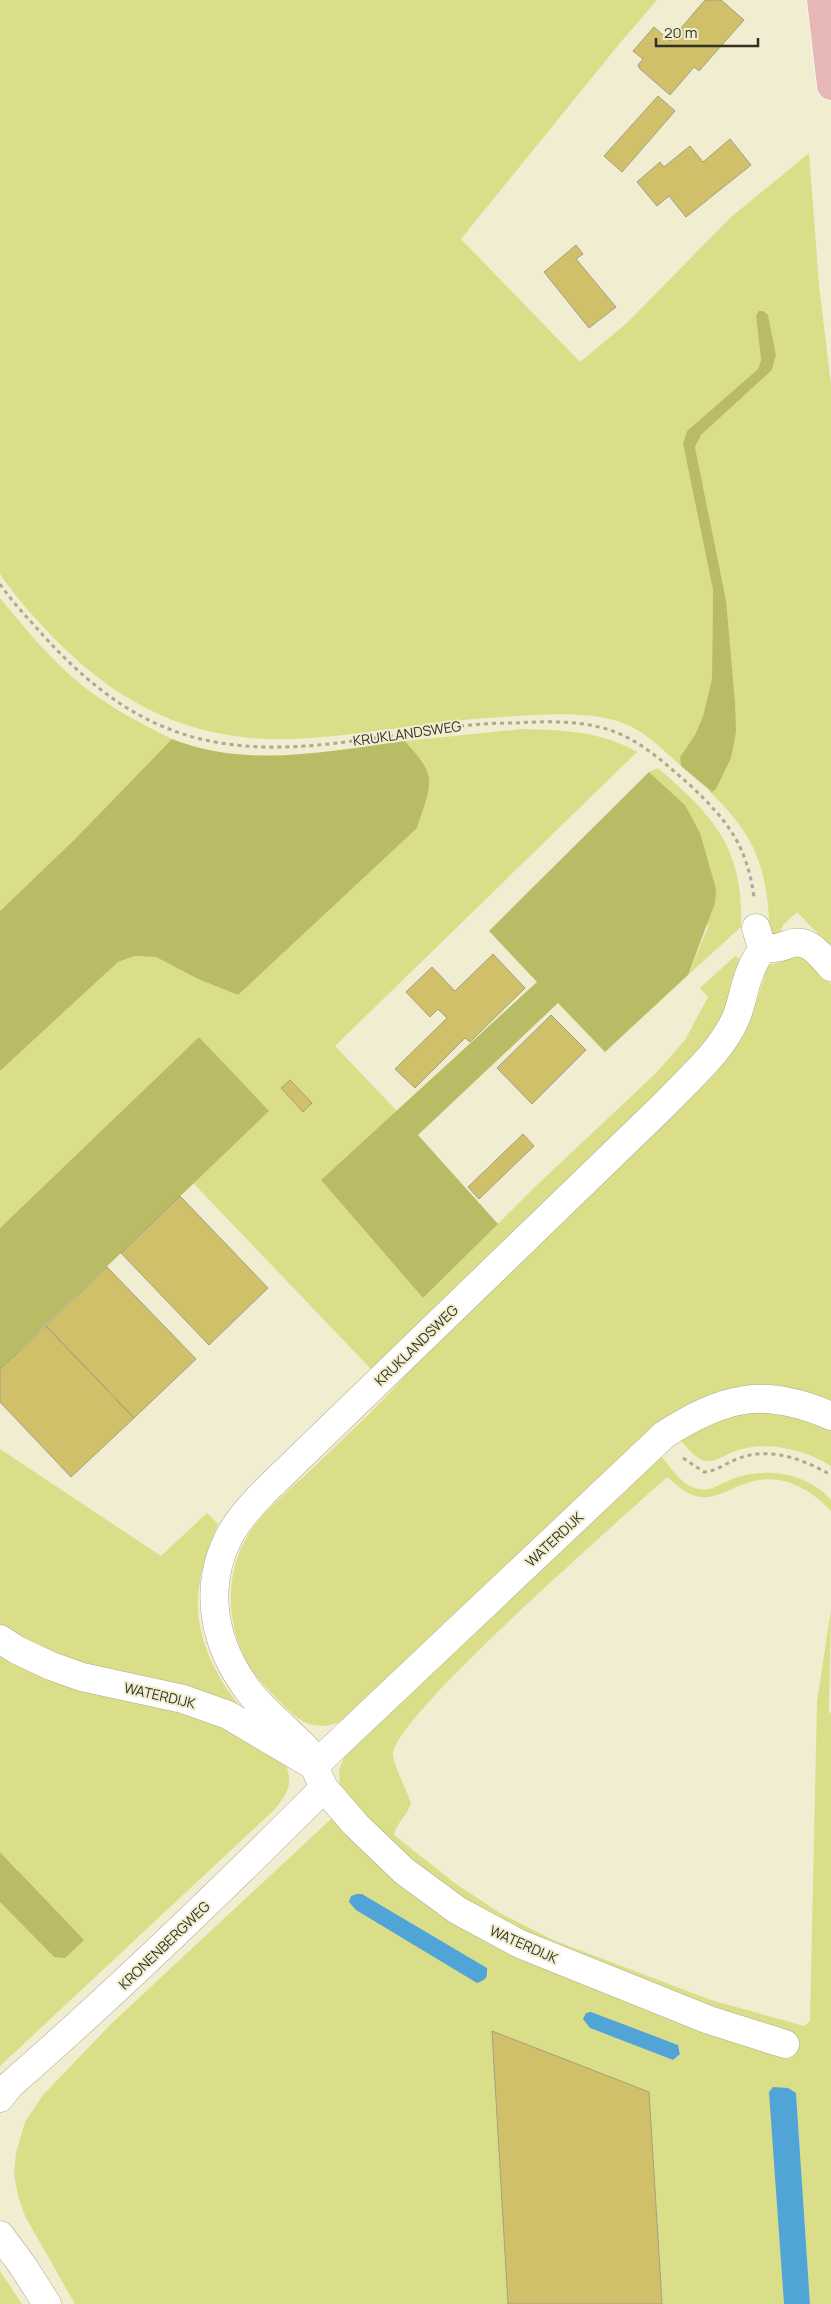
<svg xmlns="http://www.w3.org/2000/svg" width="831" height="2304" viewBox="0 0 831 2304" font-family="Manrope,sans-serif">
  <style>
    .green { fill: #dbde88; fill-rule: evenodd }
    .forest { fill: #b9bb65 }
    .water { fill: #50a4d6 }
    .building { fill: #cfc069; stroke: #a49f84 }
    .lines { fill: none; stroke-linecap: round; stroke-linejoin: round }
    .minor-casing { stroke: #aeaa8e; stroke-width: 29 }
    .primary-casing { stroke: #fff; stroke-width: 29 }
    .path { stroke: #adaa93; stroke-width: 3; stroke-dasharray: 4 4; stroke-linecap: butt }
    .minor { stroke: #fff; stroke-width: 28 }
    .primary { stroke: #e6b7b6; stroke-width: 28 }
    .labels { text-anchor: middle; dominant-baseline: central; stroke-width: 4; stroke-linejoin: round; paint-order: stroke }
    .street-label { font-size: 14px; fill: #333126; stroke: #f1edd0 }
  </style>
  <rect width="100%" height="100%" fill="#f1edd0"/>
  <path class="green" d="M0,0H657L620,43L461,239L580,362L627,323L730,218L809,153L819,285L831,385V947L797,912L783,925L779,936L770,935C767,868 758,838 708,790L712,792L726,600L695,447L701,435L772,370L776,355L768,315H756L761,360L758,369L687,431L683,444L713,590L712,679L703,716L695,735L680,757L681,766C664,751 645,731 623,723C588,710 540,715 502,717C433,720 364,736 294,739C195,743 119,706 51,635C33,616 15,596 0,574Z
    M0,598C22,625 45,653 72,677C102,703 137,722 172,739L75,839L0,911Z
    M522,729C563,730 601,731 637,752L335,1046L397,1111L321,1180L423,1298L537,1185L656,1073L685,1040L708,997L700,988L735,956L739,958V965L724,1013L694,1058L371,1369L193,1183L268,1111L199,1037L0,1228V1071L118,962L135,956L156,957L198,979L238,995L422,762L405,741Z
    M658,768C714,816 744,849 741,927L688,975L708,927L685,805L649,772Z
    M802,953L831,984V1401L799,1391L721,1394L346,1720C313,1733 300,1723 277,1699C267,1688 255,1677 248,1664C224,1621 224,1565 255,1525C271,1504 295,1485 314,1467C347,1435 380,1405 410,1370L715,1074L743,1035L753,1013L768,965L781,962Z
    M755,1412L795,1415L831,1428V1466C804,1449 766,1440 735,1451C727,1454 716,1462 707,1461C696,1460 688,1448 680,1440C702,1423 727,1415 755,1412Z
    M0,1449L161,1556L207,1513L218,1524C210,1544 202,1565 199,1587C192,1631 215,1678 244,1711L92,1672L0,1631Z
    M661,1456C670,1466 680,1483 694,1488C710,1493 717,1485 730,1480C763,1466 807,1472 831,1500V1511C808,1486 777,1471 744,1484C732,1488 720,1496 708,1497C691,1499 679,1487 667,1477C626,1515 395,1715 393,1754C392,1761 408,1794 411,1803C408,1815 396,1823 394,1835L456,1884L500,1913L553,1940L711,2000L804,2026L810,2021L817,1702L831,1609L829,1712L831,1713V2304H810L796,2093L783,2284L784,2304H75L25,2216L18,2196L14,2174L16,2153L25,2122L43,2095L112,2023L332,1818L395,1876L541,1946L416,1871L340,1788L339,1771L345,1754ZM362,1894L487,1968L488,1975ZM590,2028L680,2050V2054L673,2060Z
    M0,1650L200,1712L284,1761C294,1781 289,1792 275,1809L0,2066V1902L54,1957L18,1870L0,1852Z
    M0,2271L22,2304H0Z"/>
  <path class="forest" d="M759,311H763L768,315L776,355L772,370L701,435L695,447L726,600L735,703L736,732L731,758L716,789L712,792L681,766L680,757L695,735L703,716L712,679L713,590L683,444L687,431L758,369L761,360L756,315Z
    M172,739C248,769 327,751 405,741C413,751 424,761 428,774C433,789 421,813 417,828L238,995L198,979L156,957L135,956L118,962L0,1071V911L75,839Z
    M649,772L685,805L700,833L716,889L715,903L688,975L605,1052L558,1003L418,1135L498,1224L423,1298L321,1180L537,982L489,931Z
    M199,1037L269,1111L0,1369V1228Z
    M0,1852L84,1940L65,1958L54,1957L0,1902Z"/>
  <path class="water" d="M357,1894H362L487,1968C488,1977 486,1980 477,1983L356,1910L349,1902L351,1896Z
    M591,2012L678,2045L680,2054L673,2060L590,2028L583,2019L586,2013Z
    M773,2087L788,2088L796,2093L810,2304H784L769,2092Z"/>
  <path class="building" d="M705,0H721L744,20L699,71L694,67L670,95L640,69L638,65L643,59L633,51L654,27L670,41Z
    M658,96L675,111L622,172L604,156Z
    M730,139L751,165L686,217L669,196L657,206L637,182L660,162L664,167L690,146L703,162Z
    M576,245L583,254L576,259L616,307L589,328L544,272Z
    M493,954L525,988L470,1042L465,1038L415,1088L395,1069L447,1018L438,1009L430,1017L406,992L432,967L455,991Z
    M551,1015L586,1050L532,1104L497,1068Z
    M290,1080L312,1103L303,1112L281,1088Z
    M523,1134L534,1146L479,1199L468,1187Z
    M180,1196L268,1288L209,1345L121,1253Z
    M107,1267L196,1359L134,1418L46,1326Z
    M46,1326L134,1418L71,1477L0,1402V1369Z
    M492,2031L649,2092L662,2304H508Z"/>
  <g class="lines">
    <g class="minor-casing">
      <path id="minor" d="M756,928L762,948C772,949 780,948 789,944C808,937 820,955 831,967
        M762,948C760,954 756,958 753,965C744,982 743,1003 735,1020C720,1053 689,1078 665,1104L264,1492C252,1505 240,1517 231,1533C201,1588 214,1647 251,1694C268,1715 292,1733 311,1754L314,1766L664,1435C723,1397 764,1386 831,1416
        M0,1639L17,1650L51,1666L82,1677L183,1699L228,1715L314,1766L324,1788L356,1825L404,1871L457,1910L520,1944L709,2020L785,2044
        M0,2098L10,2085C119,1990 222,1890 324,1788
        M0,2235L23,2266L47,2304"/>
    </g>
    <g class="primary-casing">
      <path id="primary" d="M821,0L831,86"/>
    </g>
    <path class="path" d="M0,584C12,602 27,617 41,633C86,683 137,725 205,740C290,759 376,735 461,726C479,724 497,723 515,723C549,721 586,720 618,733C646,745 668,766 691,786C728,821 747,846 754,897
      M683,1458L704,1472C717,1471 726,1463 737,1459C769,1446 803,1459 831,1475"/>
    <use href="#minor" class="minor"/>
    <use href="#primary" class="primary"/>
  </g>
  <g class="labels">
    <g class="street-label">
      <text transform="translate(407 733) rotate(-8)">KRUKLANDSWEG</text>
      <text transform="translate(416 1345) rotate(-44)">KRUKLANDSWEG</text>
      <text transform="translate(554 1539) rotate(-43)">WATERDIJK</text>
      <text transform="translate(160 1695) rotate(13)">WATERDIJK</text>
      <text transform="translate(524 1944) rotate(24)">WATERDIJK</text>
      <text transform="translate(164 1945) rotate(-44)">KRONENBERGWEG</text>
    </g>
  </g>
  <path d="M656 38v8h102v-8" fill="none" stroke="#333126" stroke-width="2.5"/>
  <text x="664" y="38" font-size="15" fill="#333126" stroke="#f1edd0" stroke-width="4" paint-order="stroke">20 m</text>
</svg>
